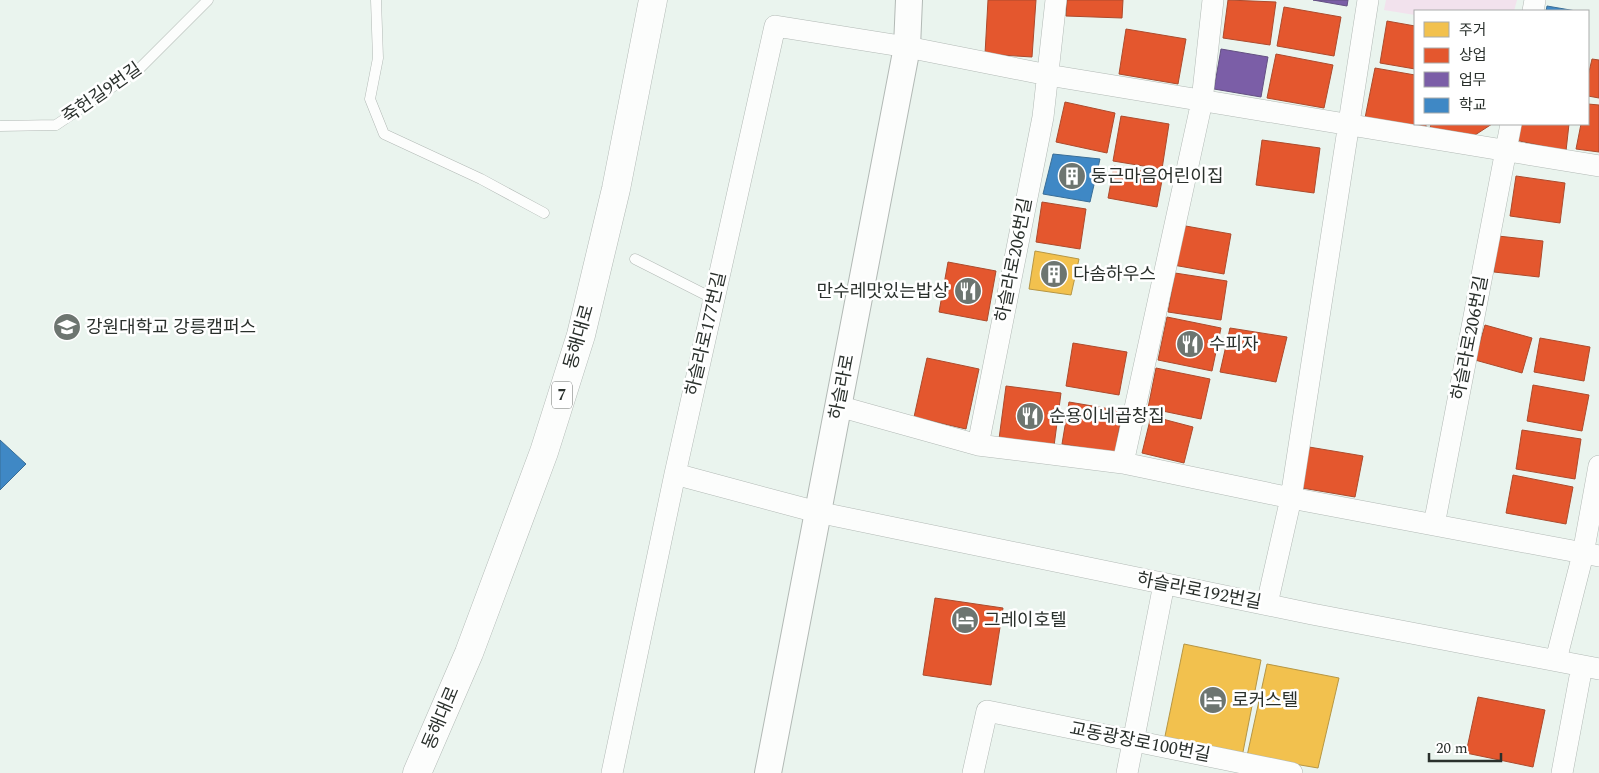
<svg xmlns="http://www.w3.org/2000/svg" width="1599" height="773" viewBox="0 0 1599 773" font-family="Spectral,'Noto Sans KR',serif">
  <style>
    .green { fill: #f2e2ed }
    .homes { fill: #f2c14e; stroke: #b69644 }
    .shops { fill: #e4572e; stroke: #ac4b2d }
    .offices { fill: #7b5ea7; stroke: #635082 }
    .schools { fill: #3f88c5; stroke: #396e97 }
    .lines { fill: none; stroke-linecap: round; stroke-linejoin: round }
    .service-casing { stroke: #b2b9b5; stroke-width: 11 }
    .minor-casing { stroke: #b2b9b5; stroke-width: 22 }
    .tertiary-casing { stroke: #b2b9b5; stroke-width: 28 }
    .primary-casing { stroke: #b2b9b5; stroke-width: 29 }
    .service { stroke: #fcfdfc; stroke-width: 10 }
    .minor { stroke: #fcfdfc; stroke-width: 21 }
    .tertiary { stroke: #fcfdfc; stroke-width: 26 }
    .primary { stroke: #fcfdfc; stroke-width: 28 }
    .labels { text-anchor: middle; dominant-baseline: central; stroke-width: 5; stroke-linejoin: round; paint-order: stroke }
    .shield { fill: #fff; stroke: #6a6e6b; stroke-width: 1 }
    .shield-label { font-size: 16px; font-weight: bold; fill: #2a302c }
    .street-label { font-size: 18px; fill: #2a302c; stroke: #fff }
    .poi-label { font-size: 18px; fill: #2a302c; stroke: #fff; text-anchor: start }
  </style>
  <rect width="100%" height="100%" fill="#eaf4ee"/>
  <path class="green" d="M1386,0H1517L1514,11H1415V15L1384,10Z"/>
  <path class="homes" d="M1035,251L1079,259L1071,295L1029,289Z
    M1184,644L1261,660L1242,757L1164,741Z
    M1267,664L1339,678L1318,768L1247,756Z"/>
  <path class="shops" d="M988,0H1036L1032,57L985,54Z
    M1067,0H1123L1122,18L1066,16Z
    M1228,0L1276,2L1270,45L1223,38Z
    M1284,7L1341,17L1334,56L1277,46Z
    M1387,21L1415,26V69L1380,63Z
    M1126,29L1186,39L1178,84L1119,74Z
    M1276,54L1333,65L1324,108L1267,98Z
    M1592,59L1599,60V98L1588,96V76Z
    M1375,68L1415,75V124H1426V127L1365,118Z
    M1065,102L1115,113L1107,153L1056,142Z
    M1588,104L1599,105V152L1576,149L1581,124H1588Z
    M1121,116L1169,124L1162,169L1113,161Z
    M1431,124H1492L1475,135L1430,128Z
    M1518,124H1569L1566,151L1515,140Z
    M1262,140L1320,148L1314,193L1256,185Z
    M1114,166L1163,175L1157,207L1108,198Z
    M1516,176L1565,183L1560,223L1510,216Z
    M1042,202L1086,209L1080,249L1036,242Z
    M1180,225L1231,234L1224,274L1173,265Z
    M1498,236L1543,241L1539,277L1494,272Z
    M948,262L996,271L987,321L939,312Z
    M1175,273L1227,281L1221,320L1168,312Z
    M1167,317L1221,328L1212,371L1158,360Z
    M1485,325L1532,338L1522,373L1475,360Z
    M1230,328L1287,337L1276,382L1220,372Z
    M1540,338L1590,347L1584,381L1534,372Z
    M1073,343L1127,352L1119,395L1066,386Z
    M927,358L979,369L966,429L914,417Z
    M1156,368L1210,379L1201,419L1148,408Z
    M1533,385L1589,395L1582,431L1527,421Z
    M1006,386L1061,393L1054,446L999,439Z
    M1069,402L1122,411L1115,453L1062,444Z
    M1151,416L1193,427L1184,463L1142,453Z
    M1522,430L1581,439L1575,479L1516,469Z
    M1309,447L1363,456L1355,497L1302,488Z
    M1513,475L1573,487L1566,524L1506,513Z
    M935,598L1003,608L991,685L923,675Z
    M1478,697L1545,710L1533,767L1466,753Z"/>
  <path class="offices" d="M1313,0H1348L1347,6Z
    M1221,49L1268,57L1261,97L1214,89Z"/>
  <path class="schools" d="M1547,6L1576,11H1546Z
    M1053,154L1100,159L1090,202L1043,194Z
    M0,440L26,464L0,490Z"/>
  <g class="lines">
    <g class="service-casing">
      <path id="service" d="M376,0L378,58L370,99L384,134L481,179L544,213
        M0,126L56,125L139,69L208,0
        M635,259L714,299"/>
    </g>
    <g class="minor-casing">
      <path id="minor" d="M1533,11L1535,0
        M838,406L978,445L1123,463L1291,498L1599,556
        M978,445L1043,117L1056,0
        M1123,463L1202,101L1213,0
        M675,474L817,512L1312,614L1599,669
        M1434,525L1511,124
        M1267,604L1291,498L1368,0
        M1556,660L1583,554L1599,466
        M612,773L675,474L775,26L907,47L1048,75L1599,166
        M973,773L987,711L1292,773
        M1127,773L1164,584
        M1562,773L1582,666"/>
    </g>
    <g class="tertiary-casing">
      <path id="tertiary" d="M768,773L907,47L909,0"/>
    </g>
    <g class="primary-casing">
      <path id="primary" d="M417,773L469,653L544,452L581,335L616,189L653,0"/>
    </g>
    <use href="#service" class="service"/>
    <use href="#minor" class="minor"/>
    <use href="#tertiary" class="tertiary"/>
    <use href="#primary" class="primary"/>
  </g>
  <defs>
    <g id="building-disc" transform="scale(1.4375)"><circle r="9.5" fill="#6d7570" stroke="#fff"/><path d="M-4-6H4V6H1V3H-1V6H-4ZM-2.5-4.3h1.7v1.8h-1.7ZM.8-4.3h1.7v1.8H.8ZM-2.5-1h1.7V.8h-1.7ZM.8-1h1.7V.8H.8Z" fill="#fff"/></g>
    <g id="restaurant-disc" transform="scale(1.4375)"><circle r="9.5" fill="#6d7570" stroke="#fff"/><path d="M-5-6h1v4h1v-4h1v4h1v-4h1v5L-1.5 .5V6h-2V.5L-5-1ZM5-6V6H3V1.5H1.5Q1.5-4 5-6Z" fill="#fff"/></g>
    <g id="university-disc" transform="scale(1.4375)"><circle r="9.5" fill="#6d7570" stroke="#fff"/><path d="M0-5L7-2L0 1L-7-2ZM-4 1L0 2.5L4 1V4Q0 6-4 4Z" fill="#fff"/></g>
    <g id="hotel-disc" transform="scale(1.4375)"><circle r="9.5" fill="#6d7570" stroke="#fff"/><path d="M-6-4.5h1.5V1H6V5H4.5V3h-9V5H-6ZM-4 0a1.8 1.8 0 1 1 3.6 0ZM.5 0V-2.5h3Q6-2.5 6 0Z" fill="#fff"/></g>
  </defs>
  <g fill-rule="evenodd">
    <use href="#building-disc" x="1072" y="176"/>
    <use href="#building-disc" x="1054" y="274"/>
    <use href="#restaurant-disc" x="968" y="291"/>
    <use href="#university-disc" x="67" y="327"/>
    <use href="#restaurant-disc" x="1190" y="344"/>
    <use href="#restaurant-disc" x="1030" y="416"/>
    <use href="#hotel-disc" x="965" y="620"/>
    <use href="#hotel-disc" x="1213" y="700"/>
  </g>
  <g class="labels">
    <rect class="shield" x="552" y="381.5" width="20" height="27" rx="4"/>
    <g class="shield-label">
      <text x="562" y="395">7</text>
    </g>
    <g class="street-label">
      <text transform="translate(102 93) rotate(-35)">죽헌길9번길</text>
      <text transform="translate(1014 260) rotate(-79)">하슬라로206번길</text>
      <text transform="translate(706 334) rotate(-77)">하슬라로177번길</text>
      <text transform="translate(579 337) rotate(-74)">동해대로</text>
      <text transform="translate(1470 338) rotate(-79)">하슬라로206번길</text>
      <text transform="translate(842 387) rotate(-79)">하슬라로</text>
      <text transform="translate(1199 591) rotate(11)">하슬라로192번길</text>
      <text transform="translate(441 718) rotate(-67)">동해대로</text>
      <text transform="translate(1140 742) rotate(11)">교동광장로100번길</text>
    </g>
    <g class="poi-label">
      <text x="1091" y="176">둥근마음어린이집</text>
      <text x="1073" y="274">다솜하우스</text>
      <text x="949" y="291" text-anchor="end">만수레맛있는밥상</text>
      <text x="86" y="327">강원대학교 강릉캠퍼스</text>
      <text x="1209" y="344">수피자</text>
      <text x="1049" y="416">순용이네곱창집</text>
      <text x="984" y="620">그레이호텔</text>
      <text x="1232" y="700">로커스텔</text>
    </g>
  </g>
  <rect x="1414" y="10" width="175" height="115" fill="#ffffff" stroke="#aaacab"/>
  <rect x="1424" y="22" width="25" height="15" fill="#f2c14e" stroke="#aaacab"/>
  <text x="1459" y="35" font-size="15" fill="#2a302c">주거</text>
  <rect x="1424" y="48" width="25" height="15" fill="#e4572e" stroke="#aaacab"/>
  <text x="1459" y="60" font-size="15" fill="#2a302c">상업</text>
  <rect x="1424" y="72" width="25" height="15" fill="#7b5ea7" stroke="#aaacab"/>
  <text x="1459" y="85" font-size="15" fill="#2a302c">업무</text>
  <rect x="1424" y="98" width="25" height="15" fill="#3f88c5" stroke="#aaacab"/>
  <text x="1459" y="110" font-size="15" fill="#2a302c">학교</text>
  <path d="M1429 753v8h72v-8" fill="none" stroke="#2a302c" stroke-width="2.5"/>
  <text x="1436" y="753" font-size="15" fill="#2a302c" stroke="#ffffff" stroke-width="4" paint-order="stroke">20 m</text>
</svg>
